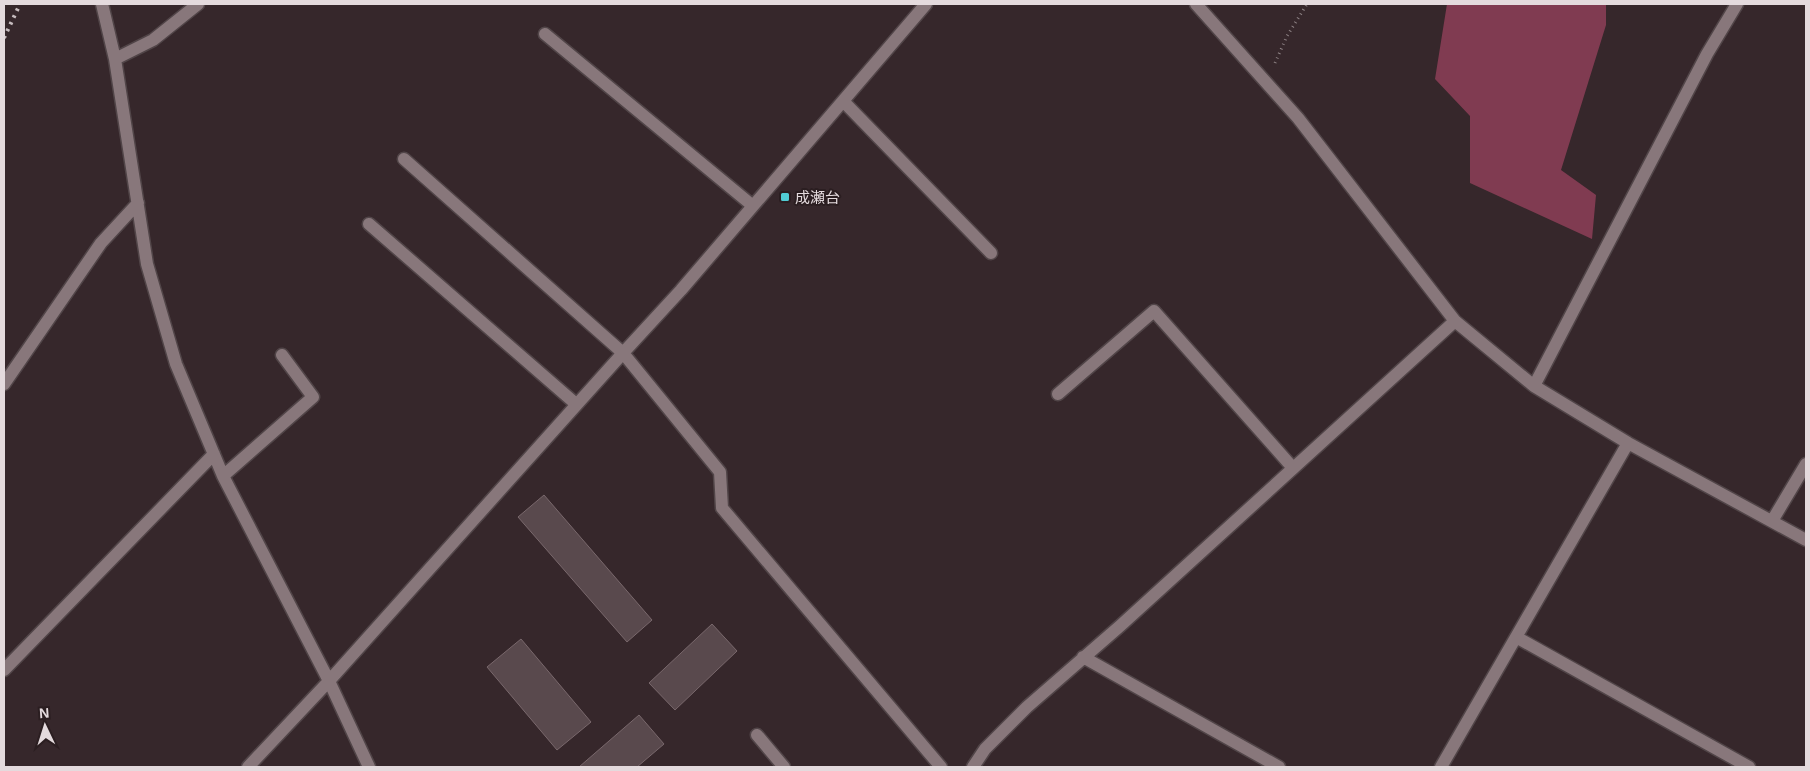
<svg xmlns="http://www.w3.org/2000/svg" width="1810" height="771" viewBox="0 0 1810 771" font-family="Helvetica,'Noto Sans JP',sans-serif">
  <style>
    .forest { fill: #803b51 }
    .building { fill: #59494d; stroke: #79686c }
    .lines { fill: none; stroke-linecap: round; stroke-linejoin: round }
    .minor-casing { stroke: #514548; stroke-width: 15 }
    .path { stroke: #8c8083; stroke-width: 3; stroke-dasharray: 1 4; stroke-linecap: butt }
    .minor { stroke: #88777b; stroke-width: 12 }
    .rail { stroke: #c7bcbf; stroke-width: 4; stroke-dasharray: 2.5 5; stroke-linecap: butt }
    .poi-dot { fill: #51ccd4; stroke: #2b1e21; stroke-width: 2 }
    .labels { text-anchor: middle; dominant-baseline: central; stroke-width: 4; stroke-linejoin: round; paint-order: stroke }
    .poi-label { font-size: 15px; fill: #e4dadd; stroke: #2b1e21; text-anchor: start }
  </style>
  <rect width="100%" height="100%" fill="#36272b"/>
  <path class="forest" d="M1447,4H1606V25L1561,170L1596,195L1592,239L1470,183V116L1435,79Z"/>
  <path class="building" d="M544,495L652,620L627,642L518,517Z
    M712,624L737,651L675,710L649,683Z
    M521,639L591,722L557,750L487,667Z
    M639,715L664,744L637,767H579Z"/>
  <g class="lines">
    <g class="minor-casing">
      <path id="minor" d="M102,4L115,59L147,264L176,364L223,476L329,681L369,767
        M1196,4L1298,118L1455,321L1534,386L1628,443L1806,540
        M545,34L753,206
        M115,59L153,40L198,4
        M843,101L991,253
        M404,159L623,353L720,472L722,508L941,767
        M369,224L576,404
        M4,384L101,243L138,203
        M1534,386L1707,54L1737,4
        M1058,394L1154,311L1293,468
        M223,476L313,397L282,355
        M1772,521L1806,464
        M1516,637L1749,767
        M1083,657L1279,767
        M4,670L214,454
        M757,735L784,767
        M248,767L329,681L623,353L681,290L926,4
        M973,767L985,749L1027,707L1120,626L1455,321
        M1441,767L1628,443"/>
    </g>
    <path class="path" d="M1275,63L1287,36L1307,4"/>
    <use href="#minor" class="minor"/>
    <path class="rail" d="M4,38L20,4"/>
  </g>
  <rect class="poi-dot" x="780" y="192" width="10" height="10" rx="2.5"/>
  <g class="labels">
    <g class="poi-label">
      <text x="795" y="197">成瀬台</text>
    </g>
  </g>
  <rect width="1810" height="771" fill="none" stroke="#e4dadd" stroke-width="10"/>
  <g transform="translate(45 726) rotate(356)" stroke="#2b1e21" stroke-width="4" paint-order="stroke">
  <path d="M0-4L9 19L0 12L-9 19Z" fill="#e4dadd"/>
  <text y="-8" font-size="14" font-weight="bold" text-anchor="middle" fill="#e4dadd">N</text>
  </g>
</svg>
